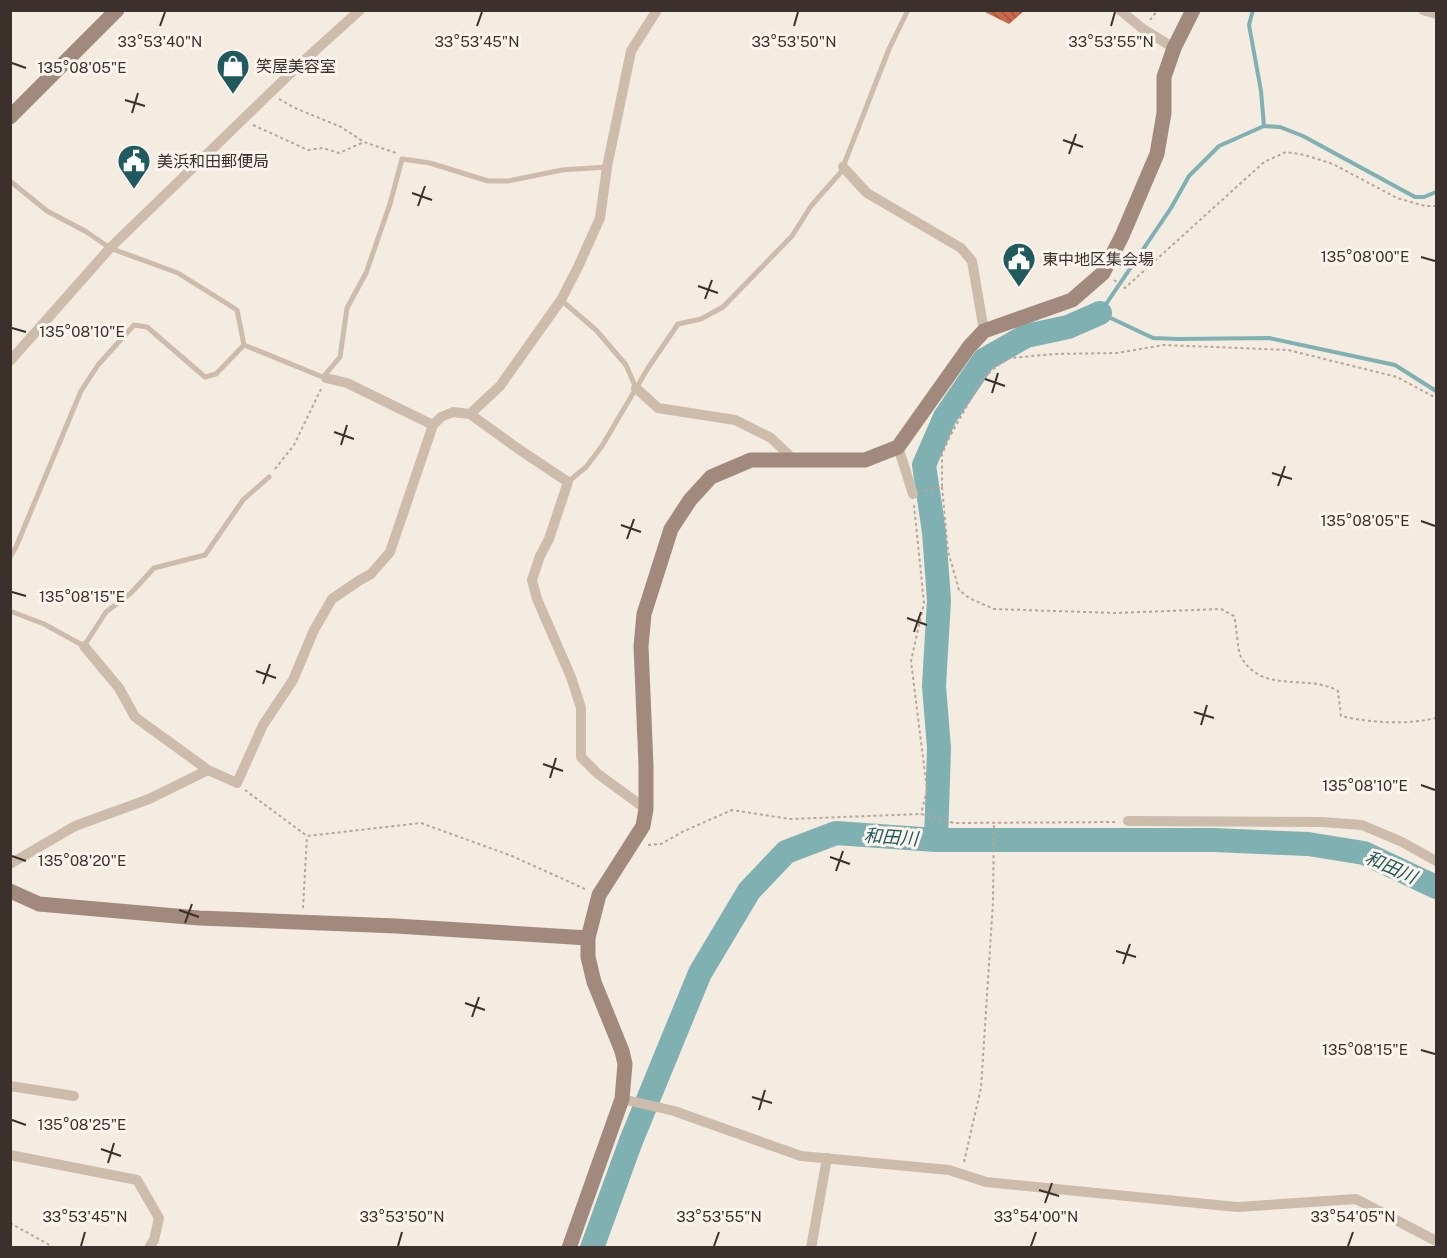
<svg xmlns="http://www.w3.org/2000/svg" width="1447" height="1258" viewBox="0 0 1447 1258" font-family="'Public Sans','Noto Sans JP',sans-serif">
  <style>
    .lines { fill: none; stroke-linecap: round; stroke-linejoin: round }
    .stream { stroke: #7fb0b2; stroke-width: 4 }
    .river { stroke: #7fb0b2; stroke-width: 24 }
    .building { fill: url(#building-back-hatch) }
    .path { stroke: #b9a596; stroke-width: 2; stroke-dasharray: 3 3; stroke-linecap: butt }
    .lane { stroke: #cdbbac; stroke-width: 5 }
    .street { stroke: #cdbbac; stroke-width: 10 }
    .secondary { stroke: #a18a7d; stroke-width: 15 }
    .ticks { fill: none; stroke: #3b302b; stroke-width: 2 }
    .labels { text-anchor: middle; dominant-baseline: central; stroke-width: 6; stroke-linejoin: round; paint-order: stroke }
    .poi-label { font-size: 16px; fill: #3b302b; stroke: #fbf5ee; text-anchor: start }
    .water-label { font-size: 18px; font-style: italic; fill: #1f5a5e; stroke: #fbf5ee }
    .ticks-label { font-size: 15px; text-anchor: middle; fill: #3b302b; stroke: #fbf5ee; stroke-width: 6; stroke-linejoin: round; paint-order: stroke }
  </style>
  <defs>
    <pattern id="building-back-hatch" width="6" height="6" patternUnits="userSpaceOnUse" patternTransform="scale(1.5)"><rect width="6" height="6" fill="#c8694b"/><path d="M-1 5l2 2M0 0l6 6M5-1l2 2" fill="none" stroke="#a4573f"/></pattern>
  </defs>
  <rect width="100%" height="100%" fill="#f4ebe1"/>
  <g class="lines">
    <path class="stream" d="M1253,10L1249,25L1261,91L1264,126
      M1436,192L1424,197H1415L1303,136L1280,127L1264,126L1219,146L1189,176L1171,208L1100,313L1153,338L1178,339L1269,338L1395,365L1436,391"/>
    <path class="river" d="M936,840L939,748L934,686L939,600L934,532L924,465L945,417L984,360L1026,336L1068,327L1100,313
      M592,1248L631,1141L700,973L749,891L786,852L836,833L936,840H1213L1308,844L1364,853L1436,887"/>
  </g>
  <path class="building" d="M981,10H1025L1009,24Z"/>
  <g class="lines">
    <path class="path" d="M1150,20L1158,10
      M279,99L295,108L341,127L364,142L396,153
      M253,125L308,150L323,148L339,153L364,142
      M1114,280L1125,288L1264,162L1286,152L1305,155L1333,164L1397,198L1425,206H1436
      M275,469L294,445L321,389
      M942,487L948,551L959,590L969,598L994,609L1116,613L1221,609L1234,616C1237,627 1237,649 1241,657C1263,695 1307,673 1338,691L1341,716C1372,723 1406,725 1436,718
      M925,491L942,487V454L949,438L982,379L997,366L1010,358L1055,354L1117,353L1164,345L1288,350L1397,377L1436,398
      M914,505L924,603L911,661L927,790L921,814
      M245,790L307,836L421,823L512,856L585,889
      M648,845L661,844L682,832L732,810L790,819L921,814L954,823L1116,822
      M303,908L307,836
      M964,1162L981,1088L993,902L994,822
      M10,1223L55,1248"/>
    <path class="lane" d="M10,181L47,211L85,231L110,248L178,273L237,310L244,345L325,378
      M561,300L596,330L626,365L636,388
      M324,376L340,357L347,308L366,273L390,204L402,159L430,163L488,181H508L562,170L607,167
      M568,482L586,467L602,446L648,368L678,324L701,319L723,307L792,236L811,206L841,172L889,49L908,10
      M10,557L16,547L81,391L98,365L134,325L147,327L205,377L216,374L244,345
      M10,611L44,624L84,646L106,612L131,593L154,568L205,555L243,500L269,477"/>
    <path class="street" d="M1120,10L1143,29L1174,48
      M1423,10L1436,14
      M843,167L867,193L961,248L972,261L984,331
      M10,361L110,248L298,66L360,10
      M326,378L347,383L433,425
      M636,388L658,408L735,420L771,438L794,460
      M470,414L500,386L561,300L578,267L600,218L607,167L631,51L657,10
      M898,447L913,494
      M84,646L119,688L135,717L208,770L237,783L263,725L293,680L314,630L332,599L360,580L371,574L390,552L433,425L441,417L453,412L470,414L517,448L568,482L549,539L540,556L532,580L537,599L571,677L581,708V757L598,774L646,809
      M1128,821L1322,822L1362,825L1402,842L1436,861
      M10,864L75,826L149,799L208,770
      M10,1086L74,1096
      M622,1099L674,1111L801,1156L949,1170L986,1182L1237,1207L1356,1199L1436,1241
      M10,1155L137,1180L159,1218L154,1240L149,1248
      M811,1248L827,1158"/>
    <path class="secondary" d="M10,117L117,10
      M10,891L39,904L199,918L396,926L588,938
      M569,1248L622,1099L625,1064L622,1051L594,982L588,957V938L599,895L643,826L646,809V766L641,646L644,614L671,529L690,500L711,477L751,460H865L898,447L969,347L984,331L1072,300L1103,273L1122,236L1157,154L1164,113V77L1174,48L1193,10"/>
  </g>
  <path class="ticks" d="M160,26L165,12M477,26L482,12M794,26L798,12M1111,26L1115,12M12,63L26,68M125,100L145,106M132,113L138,93M1063,140L1083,147M1069,154L1076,134M412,193L432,200M418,206L425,186M1421,257L1435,261M698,286L718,293M705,299L712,280M12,328L26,332M985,379L1005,386M992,393L998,373M334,432L354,439M341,445L347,425M1272,473L1292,479M1278,486L1285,466M1421,521L1435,526M621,525L641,532M627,539L634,519M12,592L26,596M907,618L927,625M914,632L921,612M256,671L276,678M263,684L270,664M1194,712L1214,718M1201,725L1207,705M543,764L563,771M550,778L556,758M1421,785L1435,790M12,856L26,861M830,857L850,864M836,871L843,851M179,910L199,917M185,923L192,904M1116,951L1136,957M1123,964L1130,944M465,1003L485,1010M472,1017L479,997M1421,1050L1435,1054M752,1097L772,1103M759,1110L765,1090M12,1120L26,1125M101,1149L121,1156M108,1163L114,1143M1039,1190L1059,1196M1045,1203L1052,1183M81,1246L85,1232M398,1246L402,1232M714,1246L719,1232M1031,1246L1036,1232M1348,1246L1353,1232"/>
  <defs>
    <g id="shop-pin" transform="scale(1.725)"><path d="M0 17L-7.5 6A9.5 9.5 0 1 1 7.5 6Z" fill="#1f5a5e" stroke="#fbf5ee"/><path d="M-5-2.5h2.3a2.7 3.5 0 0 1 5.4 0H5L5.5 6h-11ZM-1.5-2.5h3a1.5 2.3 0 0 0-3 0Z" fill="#fff"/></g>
    <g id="civic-pin" transform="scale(1.725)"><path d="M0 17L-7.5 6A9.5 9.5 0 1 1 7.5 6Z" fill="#1f5a5e" stroke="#fbf5ee"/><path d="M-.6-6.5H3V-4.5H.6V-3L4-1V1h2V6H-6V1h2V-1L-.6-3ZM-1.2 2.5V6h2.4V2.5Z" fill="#fff"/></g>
  </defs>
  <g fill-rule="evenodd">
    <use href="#shop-pin" x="233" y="66"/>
    <use href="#civic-pin" x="134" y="161"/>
    <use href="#civic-pin" x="1019" y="259"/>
  </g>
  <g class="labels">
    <g class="poi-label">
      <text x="256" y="66">笑屋美容室</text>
      <text x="157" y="161">美浜和田郵便局</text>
      <text x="1042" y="259">東中地区集会場</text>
    </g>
    <g class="water-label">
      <text transform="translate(891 837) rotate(4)">和田川</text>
      <text transform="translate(1391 867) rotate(24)">和田川</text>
    </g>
  </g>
  <g class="ticks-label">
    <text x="160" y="47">33°53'40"N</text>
    <text x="477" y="47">33°53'45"N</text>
    <text x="794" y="47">33°53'50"N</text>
    <text x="1111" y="47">33°53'55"N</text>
    <text x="82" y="73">135°08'05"E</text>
    <text x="1365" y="262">135°08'00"E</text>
    <text x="82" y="337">135°08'10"E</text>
    <text x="1365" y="526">135°08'05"E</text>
    <text x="82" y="602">135°08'15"E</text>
    <text x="1365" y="791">135°08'10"E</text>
    <text x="82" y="866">135°08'20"E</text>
    <text x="1365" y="1055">135°08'15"E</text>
    <text x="82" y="1130">135°08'25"E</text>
    <text x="85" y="1222">33°53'45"N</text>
    <text x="402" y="1222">33°53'50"N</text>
    <text x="719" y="1222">33°53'55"N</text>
    <text x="1036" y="1222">33°54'00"N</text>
    <text x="1353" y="1222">33°54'05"N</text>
  </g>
  <rect width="1447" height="1258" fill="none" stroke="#3b302b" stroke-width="24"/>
</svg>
